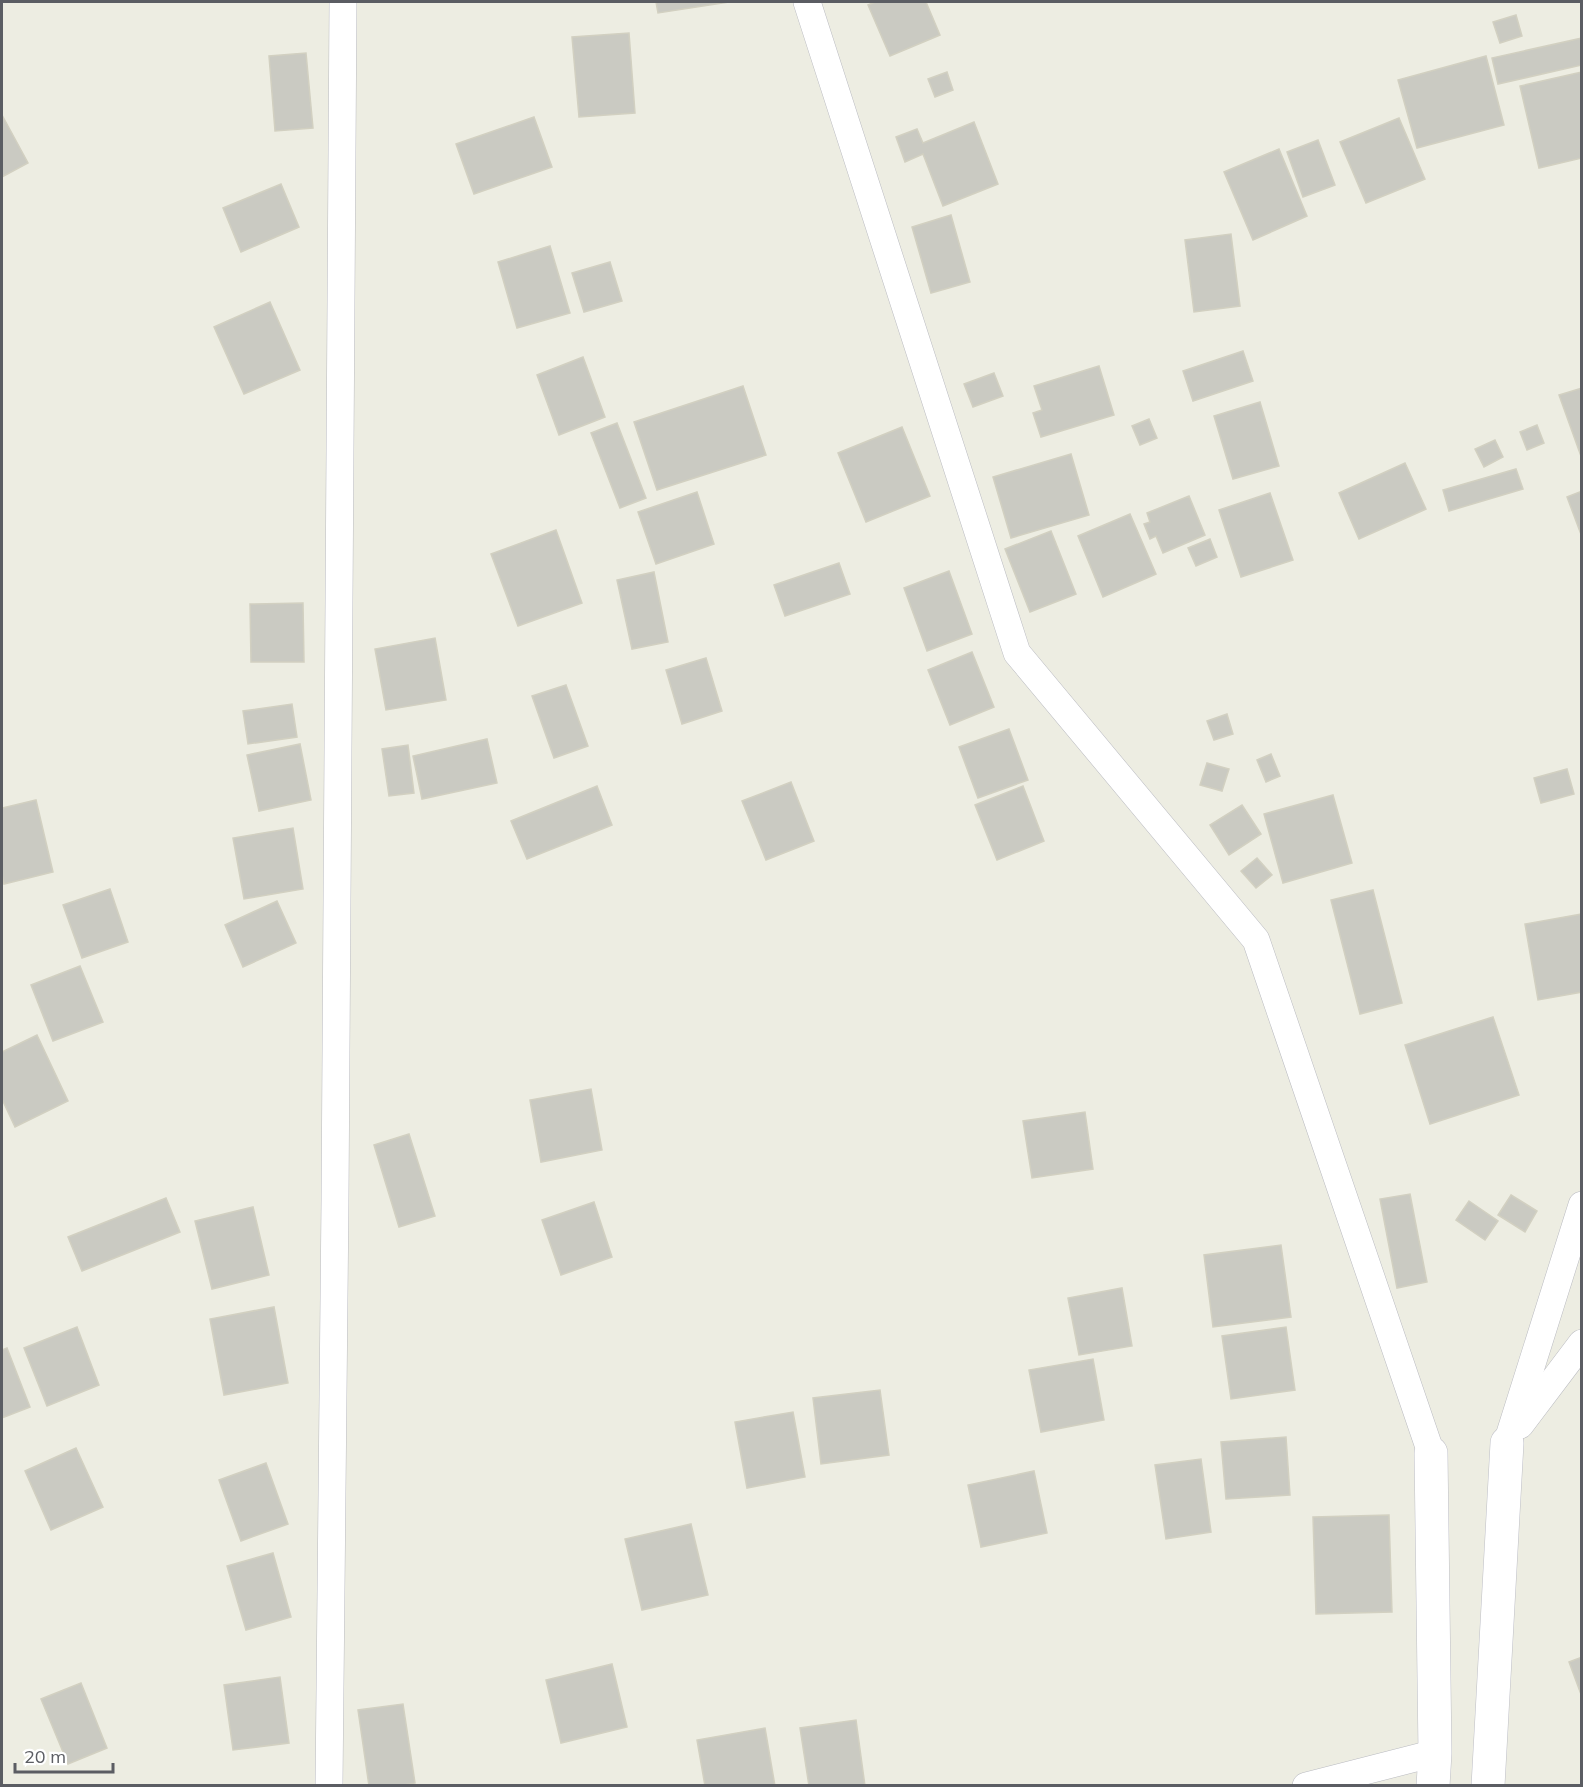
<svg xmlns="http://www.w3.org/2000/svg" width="1583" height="1787" font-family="Mulish,sans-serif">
<rect width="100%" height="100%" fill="#edede2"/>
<g fill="#cacac2" stroke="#d2d0c1" stroke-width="1.5">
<path d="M656,2h73l-71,11z"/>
<path d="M875,2h51l14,33 -50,21 -22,-51z"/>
<path d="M1516,15l6,21 -22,7 -7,-21z"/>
<path d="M629,33l6,80 -56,4 -7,-80z"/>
<path d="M1582,38v27l-84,19 -6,-26z"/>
<path d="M306,53l7,75 -38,3 -6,-75z"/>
<path d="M1486,56l18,69 -87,23 -19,-68z"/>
<path d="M947,72l6,18 -18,7 -7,-18z"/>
<path d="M1582,72v86l-43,10 -19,-82z"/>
<path d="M2,115l26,48 -26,14z"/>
<path d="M534,117l18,50 -78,27 -18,-50z"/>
<path d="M1399,118l26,61 -59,24 -26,-61z"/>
<path d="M974,122l24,62 -55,22 -20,-52 -18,8 -9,-25 21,-8 6,14z"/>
<path d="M1318,140l17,45 -32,12 -16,-45z"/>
<path d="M1279,149l28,67 -54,24 -29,-68z"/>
<path d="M281,184l18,43 -58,25 -18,-44z"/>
<path d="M951,215l19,67 -39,11 -19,-66z"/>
<path d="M1231,234l9,72 -46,6 -9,-72z"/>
<path d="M550,246l20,67 -53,15 -19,-66z"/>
<path d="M610,262l12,39 -38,11 -12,-39z"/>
<path d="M270,302l30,68 -56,24 -30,-67z"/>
<path d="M1243,351l10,30 -60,20 -10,-30z"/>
<path d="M583,357l22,60 -46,18 -22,-60z"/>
<path d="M1099,366l15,49 -73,22 -8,-24 9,-3 -8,-24z"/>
<path d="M994,373l9,23 -30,11 -9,-23z"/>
<path d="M743,386l23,69 -109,35 -23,-68z"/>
<path d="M1582,388v71l-23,-64z"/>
<path d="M1260,402l19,64 -46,13 -19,-63z"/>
<path d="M1149,419l8,19 -17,7 -8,-19z"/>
<path d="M617,423l29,75 -26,10 -29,-75z"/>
<path d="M1537,425l7,18 -17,7 -7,-18z"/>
<path d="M902,427l28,69 -64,26 -28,-69z"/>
<path d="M1495,440l8,17 -19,10 -9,-18z"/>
<path d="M1071,454l18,61 -78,23 -18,-61z"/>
<path d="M1405,463l21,46 -67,30 -20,-46z"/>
<path d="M1516,469l7,20 -74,22 -6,-21z"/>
<path d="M1582,491v46l-15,-40z"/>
<path d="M697,492l17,52 -58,20 -18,-52z"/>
<path d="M1270,493l23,67 -52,17 -22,-67z"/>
<path d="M1189,496l16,39 -42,18 -7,-17 -6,3 -6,-15 6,-2 -3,-9z"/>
<path d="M1130,514l26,60 -53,23 -25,-61z"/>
<path d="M556,530l26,73 -64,23 -27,-72z"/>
<path d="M1051,531l25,63 -46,18 -25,-63z"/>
<path d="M1210,539l7,18 -21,9 -8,-18z"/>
<path d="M839,563l11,31 -65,22 -11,-31z"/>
<path d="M949,571l23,63 -45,17 -23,-63z"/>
<path d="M654,572l14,70 -36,7 -15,-69z"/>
<path d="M303,603l1,59h-53l-1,-58z"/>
<path d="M435,638l11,62 -60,10 -11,-61z"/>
<path d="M972,652l22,55 -44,18 -22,-55z"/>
<path d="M706,658l16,53 -40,13 -16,-54z"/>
<path d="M566,685l22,61 -34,12 -22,-62z"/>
<path d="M292,704l5,33 -49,7 -5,-33z"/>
<path d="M1227,714l6,20 -19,6 -7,-19z"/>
<path d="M1009,729l19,51 -50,18 -19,-51z"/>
<path d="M487,739l10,44 -75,16 -9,-43z"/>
<path d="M300,744l11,56 -52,11 -12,-56z"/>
<path d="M408,745l6,48 -25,3 -7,-47z"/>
<path d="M1271,754l9,22 -14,6 -9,-22z"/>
<path d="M1207,763l22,6 -7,22 -22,-6z"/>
<path d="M1567,769l7,25 -33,9 -7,-25z"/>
<path d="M791,782l23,59 -48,19 -24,-59z"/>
<path d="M597,786l15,39 -85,34 -16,-38z"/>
<path d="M1023,786l21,55 -47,19 -22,-55z"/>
<path d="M1333,795l19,68 -69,20 -19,-69z"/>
<path d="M36,800l17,72 -49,12 -2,-9v-67z"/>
<path d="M1242,805l19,29 -32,21 -19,-30z"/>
<path d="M293,828l10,61 -59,10 -11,-61z"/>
<path d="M1257,858l15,17 -16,13 -15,-17z"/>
<path d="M110,889l18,53 -46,16 -19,-53z"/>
<path d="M1373,890l29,113 -42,11 -29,-114z"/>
<path d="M277,901l19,42 -53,24 -18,-42z"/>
<path d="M1582,914v78l-44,8 -13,-76z"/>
<path d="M80,966l23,56 -50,19 -22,-56z"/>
<path d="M1493,1017l26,78 -89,29 -25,-79z"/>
<path d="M37,1035l31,66 -53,26 -13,-28v-47z"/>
<path d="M591,1089l11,61 -61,12 -11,-62z"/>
<path d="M1085,1112l8,57 -61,9 -9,-57z"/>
<path d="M409,1134l26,82 -36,11 -25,-82z"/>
<path d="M1410,1194l17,88 -30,6 -17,-89z"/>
<path d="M1511,1195l26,16 -12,21 -27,-17z"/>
<path d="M166,1198l14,34 -98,39 -14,-34z"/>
<path d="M1469,1201l29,20 -13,19 -29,-20z"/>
<path d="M594,1202l18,55 -51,18 -19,-55z"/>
<path d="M253,1207l16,68 -57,14 -17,-68z"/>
<path d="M1281,1245l10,72 -78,10 -9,-72z"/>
<path d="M1122,1288l10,58 -53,9 -11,-57z"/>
<path d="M274,1307l14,76 -64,12 -14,-76z"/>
<path d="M77,1327l22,58 -52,21 -23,-58z"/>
<path d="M1286,1327l9,63 -64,9 -9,-63z"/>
<path d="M7,1348l23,59 -28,11v-68z"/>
<path d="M1093,1359l11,61 -63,12 -12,-62z"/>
<path d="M880,1390l9,65 -68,9 -8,-66z"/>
<path d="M793,1412l12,65 -58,11 -12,-66z"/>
<path d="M1286,1437l4,58 -64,4 -5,-57z"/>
<path d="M76,1448l27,59 -52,23 -26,-59z"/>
<path d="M1201,1459l10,73 -45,7 -11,-74z"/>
<path d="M266,1463l22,61 -47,17 -22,-61z"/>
<path d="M1034,1471l13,62 -66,14 -13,-62z"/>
<path d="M1389,1515l3,97 -76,2 -3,-97z"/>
<path d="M691,1524l17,71 -66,15 -17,-71z"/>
<path d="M273,1553l18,64 -45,13 -19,-64z"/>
<path d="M1582,1657v40l-13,-35z"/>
<path d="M612,1664l15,63 -66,16 -15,-63z"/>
<path d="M280,1677l9,66 -56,7 -9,-65z"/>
<path d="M81,1683l26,65 -39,16 -27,-65z"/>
<path d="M403,1704l12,79 -16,3h-30l-11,-76z"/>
<path d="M856,1720l9,66h-56l-9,-58z"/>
<path d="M765,1728l10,58h-70l-8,-46z"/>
</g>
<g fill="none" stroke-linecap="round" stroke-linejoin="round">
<defs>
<g id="street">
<path d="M807,2l210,651 239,287 175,513"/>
<path d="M1520,1425l62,-82"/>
<path d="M1507,1443l75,-238"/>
<path d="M329,1786l6,-585 8,-1199"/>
<path d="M1306,1786l129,-33"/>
</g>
<g id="secondary">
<path d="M1431,1453l4,300 -2,33"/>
<path d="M1488,1786l19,-343"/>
</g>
</defs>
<use href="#street" stroke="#babbc1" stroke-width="28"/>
<use href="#secondary" stroke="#bdbec6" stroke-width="34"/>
<use href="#street" stroke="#fff" stroke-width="27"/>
<use href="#secondary" stroke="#fff" stroke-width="33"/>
</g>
<rect width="1583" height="1787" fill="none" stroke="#5b5d63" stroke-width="6"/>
<path d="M15 1763v9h98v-9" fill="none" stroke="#5b5d63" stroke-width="3"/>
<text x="24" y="1763" font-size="18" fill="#5b5d63" stroke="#ffffff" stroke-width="4.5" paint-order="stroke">20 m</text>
</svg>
